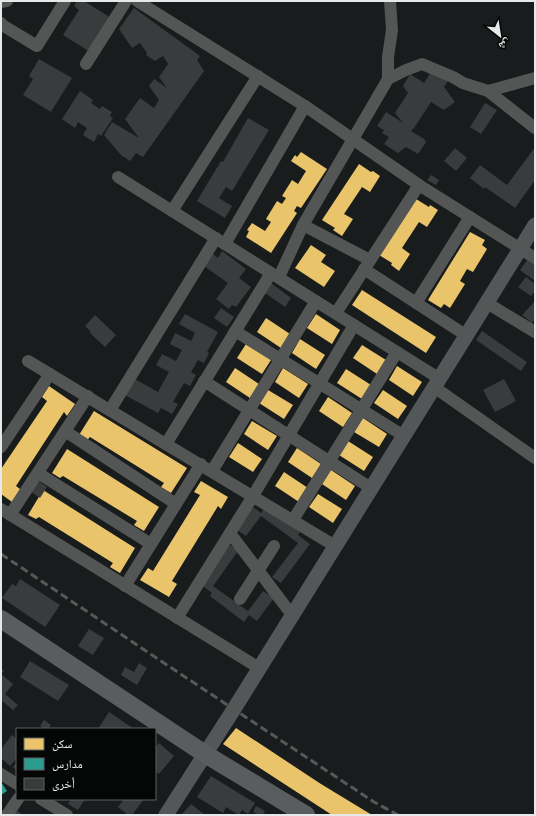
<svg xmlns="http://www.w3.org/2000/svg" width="536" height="816" font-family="'PT Sans Narrow','Noto Naskh Arabic',sans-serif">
<rect width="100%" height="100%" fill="#191c1c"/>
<g fill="#e9c46a">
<path d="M301,152l26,17 -26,39 -4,-2 -3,5 3,2 -26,40 -25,-16 3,-6 -2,-1 5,-7 13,8 6,-9 -5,-3 11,-18 5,3 4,-6 -4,-2 10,-16 6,4 8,-13 -15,-10 4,-6 2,2z"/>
<path d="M359,164l12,8 2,-1 7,5 -10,16 -8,-5 -18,27 9,5 -11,17 -9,-6 2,-2 -13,-8z"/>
<path d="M416,199l13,8 1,-2 8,5 -11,17 -8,-5 -17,26 8,6 -11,17 -8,-6 1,-2 -13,-8z"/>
<path d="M470,232l15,8 -3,5 5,4 -14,23 -6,-3 -7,12 5,3 -15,24 -6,-4 -3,4 -13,-8z"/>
<path d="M311,245l15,10 -5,7 14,9 -11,16 -29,-19z"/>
<path d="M362,290l74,47 -10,16 -74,-48z"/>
<path d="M316,314l24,16 -8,14 -25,-16z"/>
<path d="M266,318l24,16 -9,14 -24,-16z"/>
<path d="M300,339l25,16 -9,14 -24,-16z"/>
<path d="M246,344l25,16 -9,14 -25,-16z"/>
<path d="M362,345l24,15 -9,14 -24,-16z"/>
<path d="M397,366l25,16 -9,14 -24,-16z"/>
<path d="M235,368l24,16 -9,14 -24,-16z"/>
<path d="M283,368l25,16 -9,14 -24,-16z"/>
<path d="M346,369l25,16 -9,14 -25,-16z"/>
<path d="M49,386l26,18 -8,12 -3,-4 -48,74 4,3 -8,13 -11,-8v-25l46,-68 -5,-4z"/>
<path d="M268,390l25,15 -9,14 -25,-16z"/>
<path d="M383,390l24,16 -9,13 -24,-16z"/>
<path d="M328,397l24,16 -9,14 -24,-16z"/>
<path d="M94,411l93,57 -16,25 -10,-6 3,-4 -74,-46 -3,3 -8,-5z"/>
<path d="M363,418l24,16 -8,13 -25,-15z"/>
<path d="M252,421l25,15 -9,14 -24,-16z"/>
<path d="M348,441l25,16 -9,14 -25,-16z"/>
<path d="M238,443l24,16 -9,13 -24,-15z"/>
<path d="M297,448l24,16 -9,14 -24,-16z"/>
<path d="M67,449l92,58 -15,24 -10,-6 3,-4 -74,-45 -3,2 -8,-5z"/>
<path d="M331,470l24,16 -9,14 -24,-16z"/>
<path d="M284,472l24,16 -9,14 -24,-16z"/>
<path d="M201,481l27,16 -7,12 -3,-3 -46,75 5,3 -8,13 -29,-17 8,-12 5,3 47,-76 -6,-3z"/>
<path d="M43,490l92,58 -15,25 -10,-6 3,-4 -74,-46 -3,2 -8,-4z"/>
<path d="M318,494l24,15 -9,14 -24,-16z"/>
<path d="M236,728l85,56 51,31h-40l-109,-71z"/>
</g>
<path fill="#2a9d8f" d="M1,782l6,9 -6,4z"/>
<g fill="#393c3c">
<path d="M77,1h7l27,17 -21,34 -27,-17 16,-25 -5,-4z"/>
<path d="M134,8l66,48 -3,4 7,11 -61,86 -7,-4 -6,8 -9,-6 -17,-20 8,-13 27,16 -14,-19 15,-21 14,10 5,-8 -10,-14 5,-7 13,9 -8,-11 9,-13 -5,-8 -8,5 -9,-6 1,-2 -7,-10 -8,5 -13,-19z"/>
<path d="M39,59l33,19 -21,34 -28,-17 10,-16 -4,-3z"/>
<path d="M431,72l17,9 -4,6 11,15 -11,8 -13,-8 -17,26 -3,3 13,8 2,3 -8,12 -12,-7 -8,6 -14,-9 5,-7 -7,-4 2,-3 -7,-4 9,-14 17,11 -8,-10 13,-20 -5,-7 7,-12 14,9z"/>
<path d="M80,91l13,9 -2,3 9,6 2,-3 10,6 -2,4 3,2 -12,18 -3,-2 -4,8 -11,-7 4,-7 -9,-6 -3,6 -13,-9z"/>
<path d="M485,103l12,7 -16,24 -11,-7z"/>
<path d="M248,118l21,12 -37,61 -6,-4 -7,11 13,8 -7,12 -28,-17 24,-40 2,1z"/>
<path d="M535,147v33l-20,28 -30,-21 -1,2 -14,-11 10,-13 27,20z"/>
<path d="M455,148l12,10 -11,13 -12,-10z"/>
<path d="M431,175l8,5 -3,5 -9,-5z"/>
<path d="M222,251l24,18 -7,9 12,9 -15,20 -4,-2 -3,4 -13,-10 12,-16 -24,-17 9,-12 5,4z"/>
<path d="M530,256l5,4v21l-15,-11z"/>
<path d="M526,277l9,7v7l-4,5 -13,-9z"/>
<path d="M271,283l20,15 -6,9 -20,-14z"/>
<path d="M534,302l1,1v16l-3,4 -10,-8z"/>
<path d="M221,308l13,9 -7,10 -13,-9z"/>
<path d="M185,314l33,18 -11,20 2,1 -5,10 -6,-3 -7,12 5,3 -6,11 -6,-3 -11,19 5,2 -6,10 -11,-6 -3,5 -35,-19 10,-16 25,14 11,-20 -13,-7 6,-11 14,7 6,-11 -12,-6 5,-11 16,8 4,-8 -16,-9z"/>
<path d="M95,315l21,20 -11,12 -15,-14 1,-1 -6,-6z"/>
<path d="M482,331l45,31 -6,9 -45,-31z"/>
<path d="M504,379l12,22 -21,11 -12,-22z"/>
<path d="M37,480l10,7 -7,11 -10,-7z"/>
<path d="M266,506l34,26 -2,3 12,9 -29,39 -9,-6 26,-34 -37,-27 -15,20 -9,-6 16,-23 8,6z"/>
<path d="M229,544l9,7 -25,35 35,25 15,-20 11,7 -17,23 -8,-6 -5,7 -34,-26 2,-3 -12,-9z"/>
<path d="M20,579l40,26 -15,22 -43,-29 10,-14 4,2z"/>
<path d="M89,629l15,9 -11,17 -15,-9z"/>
<path d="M30,661l39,24 -11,16 -38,-24z"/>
<path d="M139,663l8,5 -10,17 -16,-10 4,-8 9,5z"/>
<path d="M1,668l3,3 -3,3 12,10 -8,10 13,11 -5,5 -12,-10z"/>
<path d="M109,712l25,17h-36z"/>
<path d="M44,720l7,5 -3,4h-3l-5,-3z"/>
<path d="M12,735l5,4v19l-7,8 -9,-8v-9z"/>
<path d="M159,743l15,13 -15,18 -4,-3v-23z"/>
<path d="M17,762v9l-4,-4z"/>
<path d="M211,776l44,27 -7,11 -6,-4 -3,5 -13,-8 -3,6 -26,-16z"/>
<path d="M71,799h14l-7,11 -10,-6z"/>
<path d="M124,799h20l-12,16h-4l-10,-8z"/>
<path d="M191,804l14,11h-24z"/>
<path d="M256,806l9,5 -2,4h-4l-6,-3z"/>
<path d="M17,811l7,4h-10z"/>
</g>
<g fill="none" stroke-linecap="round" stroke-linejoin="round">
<g stroke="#545555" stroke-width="12">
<path d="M137,1l168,105 114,79 116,73"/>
<path d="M390,1l2,29 -4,27v22l18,-9 16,-6 31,13 10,6 25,8 47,37"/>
<path d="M1,2l6,-1"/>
<path d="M1,23l1,2 35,21 28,-45"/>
<path d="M86,64l40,-63"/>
<path d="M488,91l47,-13"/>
<path d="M118,177l322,202"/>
<path d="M172,211l86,-135"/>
<path d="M303,225l67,35"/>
<path d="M225,244l80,-138"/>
<path d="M364,269l103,67"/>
<path d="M279,277l24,-52 85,-146"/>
<path d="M416,303l54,-86"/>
<path d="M487,303l48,29"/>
<path d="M336,313l83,-128"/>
<path d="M235,331l169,105"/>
<path d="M28,361l307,185"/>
<path d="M204,381l167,107"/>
<path d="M434,387l101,71"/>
<path d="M110,410l106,-172"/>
<path d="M65,431l111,73"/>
<path d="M166,444l105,-171"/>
<path d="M1,447l49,-73"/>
<path d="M212,471l104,-170"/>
<path d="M38,473l113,71"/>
<path d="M1,509l258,159"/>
<path d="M10,515l78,-119"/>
<path d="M293,520l104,-168"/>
<path d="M230,533l62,82"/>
<path d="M125,586l76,-122"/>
<path d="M240,599l34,-53"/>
<path d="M177,618l76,-122 101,-171"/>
<path d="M1,774l16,10"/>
<path d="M41,799l26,16"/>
<path d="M7,815l11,-16"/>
</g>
<path stroke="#545757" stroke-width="15" d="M166,815l68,-106 301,-484"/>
<path stroke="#5a5d5d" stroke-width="18" d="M1,619l204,135 101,61"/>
<path stroke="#575959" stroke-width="3" stroke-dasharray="8 4" stroke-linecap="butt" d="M1,554l163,109 210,139 24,13"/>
</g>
<rect width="536" height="816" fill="none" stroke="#e6e9ea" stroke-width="4"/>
<rect x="16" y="728" width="140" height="72" fill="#050707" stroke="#5f6162"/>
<rect x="24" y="738" width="20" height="12" fill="#e9c46a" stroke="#5f6162"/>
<text x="52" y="748" font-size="12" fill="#e6e9ea">سكن</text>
<rect x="24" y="758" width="20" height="12" fill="#2a9d8f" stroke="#5f6162"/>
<text x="52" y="768" font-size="12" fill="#e6e9ea">مدارس</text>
<rect x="24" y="778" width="20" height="12" fill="#393c3c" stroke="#5f6162"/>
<text x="52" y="788" font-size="12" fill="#e6e9ea">أخرى</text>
<g transform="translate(500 36) rotate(150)" stroke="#050707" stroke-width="3" paint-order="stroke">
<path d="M0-3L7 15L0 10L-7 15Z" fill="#e6e9ea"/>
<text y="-6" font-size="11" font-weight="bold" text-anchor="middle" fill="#e6e9ea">ش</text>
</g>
</svg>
